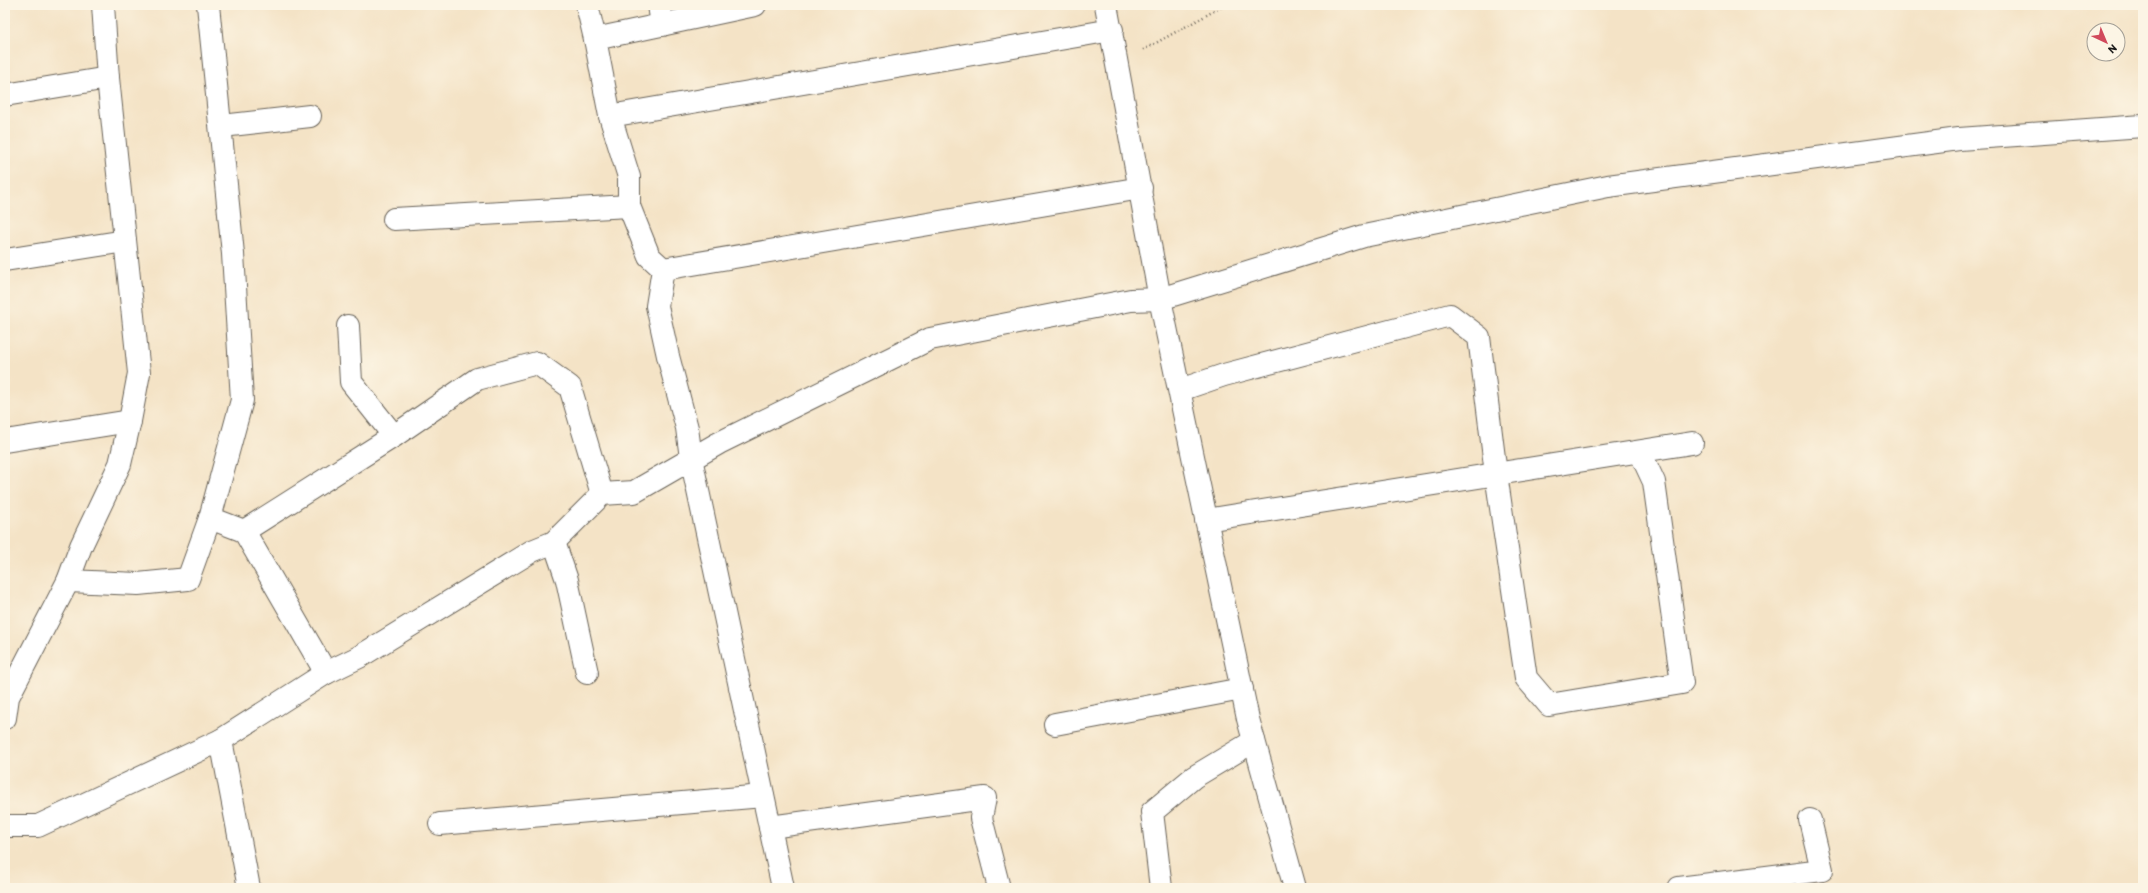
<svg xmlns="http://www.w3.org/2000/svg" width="2148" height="893" font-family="Itim,sans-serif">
<rect width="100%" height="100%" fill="#fcf5e5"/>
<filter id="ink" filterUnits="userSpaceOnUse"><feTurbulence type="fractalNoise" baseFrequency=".025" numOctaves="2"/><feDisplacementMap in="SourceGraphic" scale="8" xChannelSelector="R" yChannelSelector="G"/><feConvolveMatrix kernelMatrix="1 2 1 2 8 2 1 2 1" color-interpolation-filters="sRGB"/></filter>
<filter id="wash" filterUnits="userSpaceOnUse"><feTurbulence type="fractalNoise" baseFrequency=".012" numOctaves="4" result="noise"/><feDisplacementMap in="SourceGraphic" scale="16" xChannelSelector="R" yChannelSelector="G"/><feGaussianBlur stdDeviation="0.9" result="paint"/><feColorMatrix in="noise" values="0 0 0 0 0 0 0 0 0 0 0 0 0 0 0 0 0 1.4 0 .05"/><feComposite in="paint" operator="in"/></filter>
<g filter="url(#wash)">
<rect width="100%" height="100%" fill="#f4e3c6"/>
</g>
<g filter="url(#ink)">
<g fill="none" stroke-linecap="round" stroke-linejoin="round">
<defs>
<g id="minor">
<path d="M587,5l8,34"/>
<path d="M659,5l3,20"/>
<path d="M755,5l-160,34 15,77 19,61v29l20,50 14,13 -6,37 11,50 19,72 4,30 92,430"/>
<path d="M5,95l103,-17"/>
<path d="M610,116l502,-86"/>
<path d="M222,126l88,-10"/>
<path d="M394,219l235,-13"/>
<path d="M5,260l120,-19"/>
<path d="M663,269l478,-81"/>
<path d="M348,326l3,56 43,54"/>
<path d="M1180,390l44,-15 226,-60 29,22 17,137 30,204 23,27 133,-22 -28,-201 -14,-30"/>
<path d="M5,441l125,-20"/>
<path d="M210,518l34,13 82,142"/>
<path d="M1206,520l486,-77"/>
<path d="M244,531l150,-95 83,-57 60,-16 33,24 32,107"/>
<path d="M554,542l13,38 20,93"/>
<path d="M68,581l70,3 50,-5 22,-61 32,-118 -9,-146 -25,-249"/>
<path d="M5,718l3,-21 60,-116 13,-35 39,-82 10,-43 9,-48 -31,-295 -5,-73"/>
<path d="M1055,724l187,-35"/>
<path d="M221,740l28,148"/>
<path d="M440,824l323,-28"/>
<path d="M5,826h33l183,-86 105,-67 33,-16 173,-106 22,-9 48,-48 32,-2 85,-49 211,-104 201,-39 29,-1 204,-63 244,-50 351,-47 184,-13"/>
<path d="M770,827l215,-29 -4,20 18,70"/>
<path d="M1161,888l-9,-76 42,-35 60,-36"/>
<path d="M1679,888l143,-18 -12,-50"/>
</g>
<path id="tertiary" d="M1106,5l54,294 88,420 47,169"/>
</defs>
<use href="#minor" stroke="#686258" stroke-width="24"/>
<use href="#tertiary" stroke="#686258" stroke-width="24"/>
<path stroke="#686258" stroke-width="2.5" stroke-dasharray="1 3" stroke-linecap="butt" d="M1143,50l82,-45"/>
<use href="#minor" stroke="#fff" stroke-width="22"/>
<use href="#tertiary" stroke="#fff" stroke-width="22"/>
</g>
</g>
<rect width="2148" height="893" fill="none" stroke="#fcf5e5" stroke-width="20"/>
<g transform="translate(2106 42) rotate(136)"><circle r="19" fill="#fcf5e5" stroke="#a29e95"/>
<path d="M0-3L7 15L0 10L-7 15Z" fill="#d1495b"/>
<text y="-6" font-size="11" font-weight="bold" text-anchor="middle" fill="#1c1c1c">N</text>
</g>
</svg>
